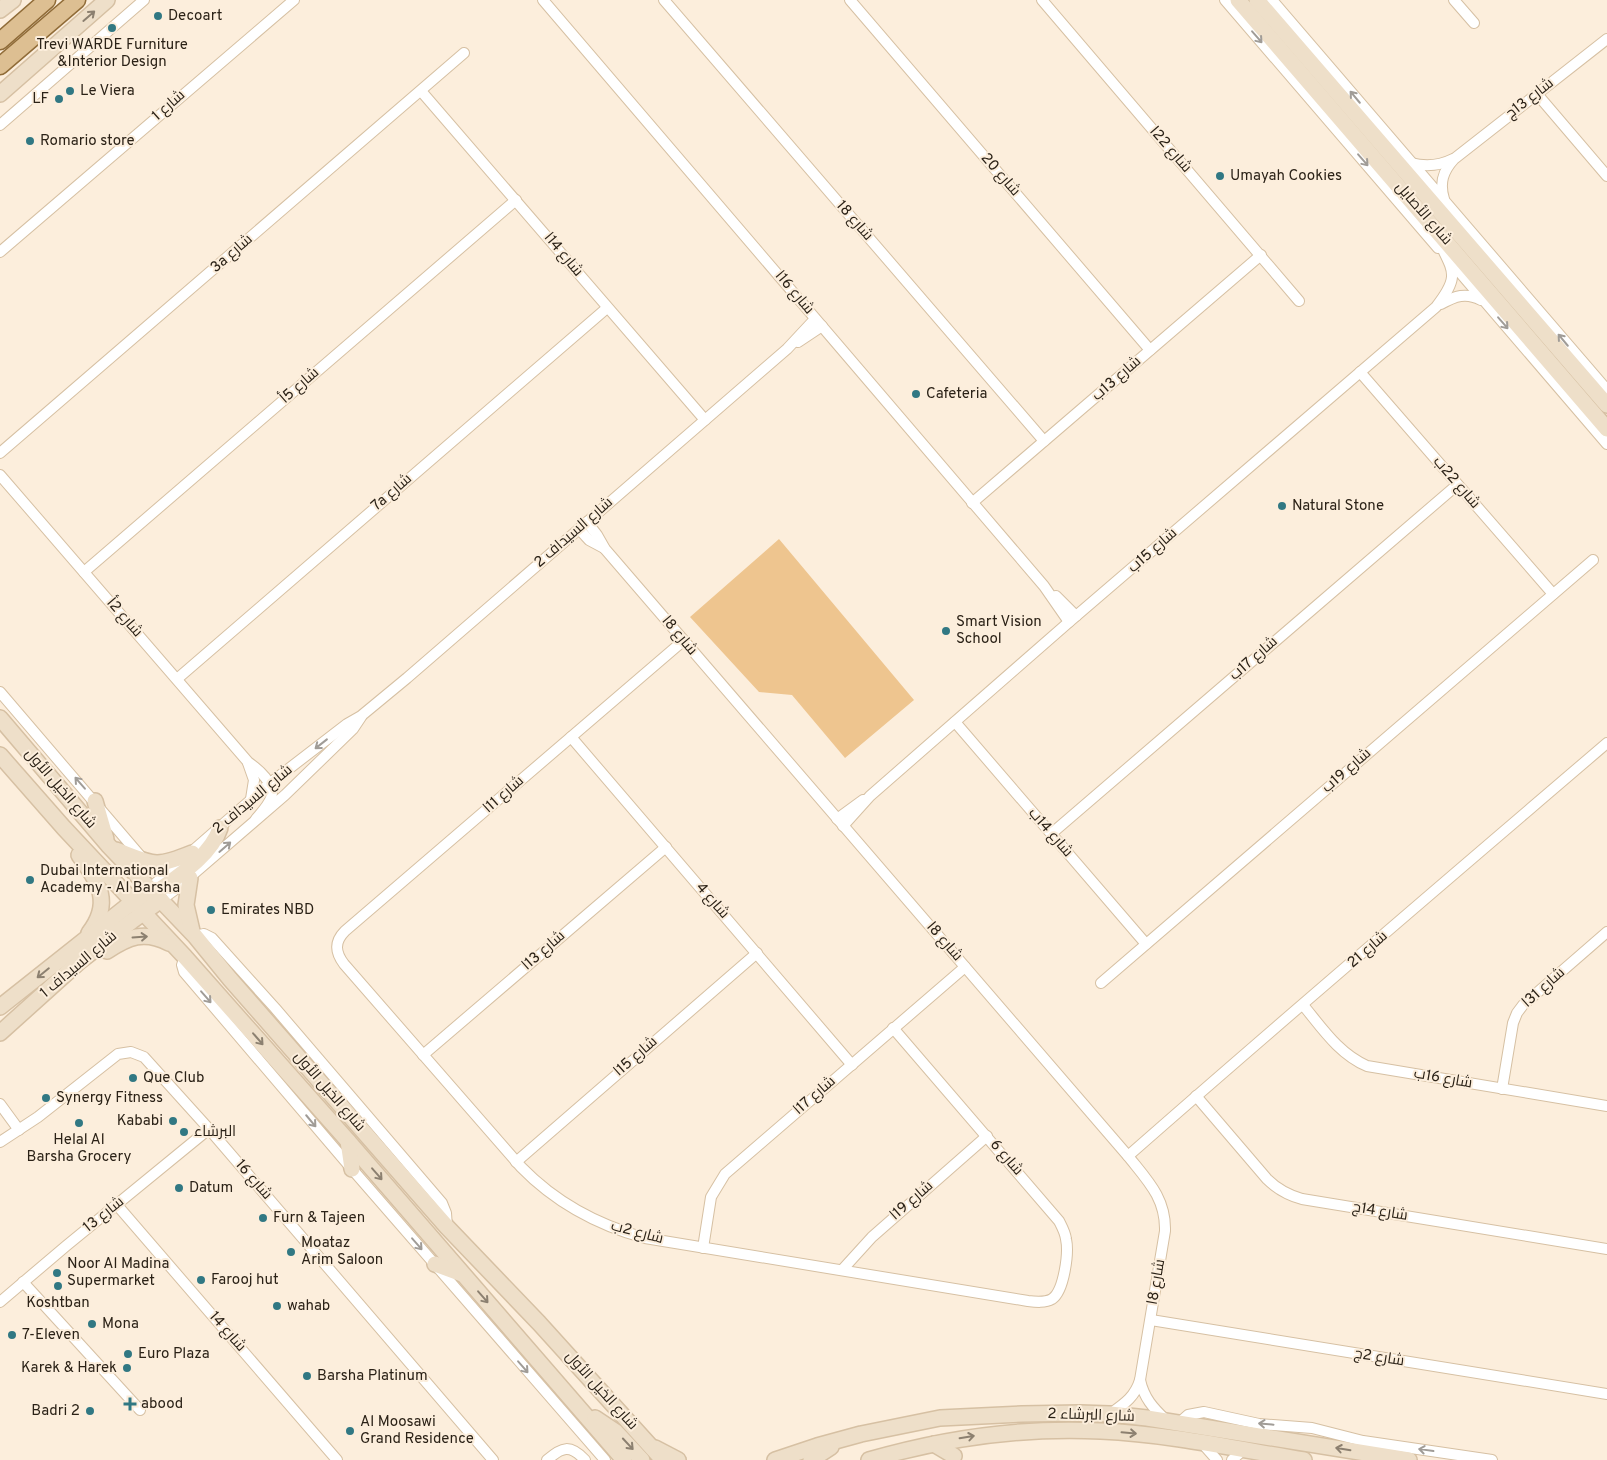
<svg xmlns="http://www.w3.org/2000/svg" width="1607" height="1460" font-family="Overpass,Cairo,sans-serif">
<rect width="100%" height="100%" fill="#fceedc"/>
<path fill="#eec58f" d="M779,539l135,161 -69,58 -53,-63 -33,-3 -69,-75z"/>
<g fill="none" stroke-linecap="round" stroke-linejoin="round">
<defs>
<g id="street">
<path d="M543,0l501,586 25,36"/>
<path d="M664,0l380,441"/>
<path d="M850,0l300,350"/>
<path d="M1042,0l257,301"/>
<path d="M1225,0l213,248"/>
<path d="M1272,0l335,390"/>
<path d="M1454,0l20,23"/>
<path d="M421,91l284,329"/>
<path d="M1537,94l70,82"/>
<path d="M0,125l144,-125"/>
<path d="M1411,163c15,4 28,3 42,-4"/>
<path d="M1444,199c-5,-16 -1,-28 10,-40l153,-120"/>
<path d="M0,252l294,-252"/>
<path d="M1451,262l156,182"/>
<path d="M1441,304c14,-8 25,-12 40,-4"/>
<path d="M798,342l24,-16"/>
<path d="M1360,372l193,222"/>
<path d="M0,453l464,-400"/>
<path d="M0,475l248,287c10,7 28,22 23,36 -3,8 -10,15 -15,21"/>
<path d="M972,503l289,-248"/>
<path d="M587,522l10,13 8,14 523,607c19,24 38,42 37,75l-25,149c-5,17 -16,24 -30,34"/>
<path d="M579,529l10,11 15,8"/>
<path d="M84,572l432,-372"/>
<path d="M1056,596l20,20"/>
<path d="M683,641l-338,290c-11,11 -10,21 -1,33l177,203c35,36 76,58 124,71l383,63c8,1 17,2 24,-2 12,-8 17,-46 14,-60 -1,-7 -4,-12 -7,-18l-166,-193"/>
<path d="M177,679l430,-371"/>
<path d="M0,692l142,166"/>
<path d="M955,722l191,222"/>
<path d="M571,737l281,328"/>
<path d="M248,763l6,17 -3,19"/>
<path d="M837,819l26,-19"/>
<path d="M843,826l27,-30 199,-174 367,-315c26,-33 16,-36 1,-70"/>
<path d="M1051,834l406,-349"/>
<path d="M149,889l120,-105 78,-60 14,-8 46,-38 380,-329 28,-30"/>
<path d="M161,900l15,-11 109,-94 68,-66 8,-12"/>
<path d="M195,936l9,-2 8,4 63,70 167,195 4,10 1,14"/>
<path d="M185,957l-3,8 2,7 168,197 253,291"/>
<path d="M1101,983l492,-423"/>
<path d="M1303,1005c19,23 36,49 64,61l240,40"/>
<path d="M423,1055l243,-208"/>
<path d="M1502,1089l11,-66 4,-10 6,-8 84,-73"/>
<path d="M1196,1096l71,83c10,10 21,16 35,20l305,50"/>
<path d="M0,1104l19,26"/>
<path d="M0,1142l38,-25 80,-63 13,-2 13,5 65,72 284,331"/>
<path d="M1128,1156c158,-139 319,-276 479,-413"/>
<path d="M516,1162l241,-209"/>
<path d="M117,1205l220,255"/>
<path d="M703,1248l8,-51 14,-23 240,-207"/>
<path d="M842,1270l30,-33 115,-101"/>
<path d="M23,1282l117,128"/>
<path d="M0,1302l66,-56 143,-117"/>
<path d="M1151,1320l456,74"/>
<path d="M1140,1380c4,18 13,28 26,40"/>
<path d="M1179,1423l9,-8 16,-3 55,12 53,4 51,13 129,19"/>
<path d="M1202,1443l15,17"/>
<path d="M547,1460c15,-13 23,-16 38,0"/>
<path d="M1232,1460l11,-10"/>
</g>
<g id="secondary">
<path d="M1238,0l369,429"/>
<path d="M1257,0l350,405"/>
<path d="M0,10l13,-10"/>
<path d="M0,94l107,-94"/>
<path d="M0,718l108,127 87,91 35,43 217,248 92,96 124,137"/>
<path d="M0,755l64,73 121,129 163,184 276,319"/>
<path d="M95,801l11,38"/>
<path d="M116,850c37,14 37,19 76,3"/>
<path d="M79,855c19,27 34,47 10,78"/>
<path d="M190,878l-4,27 6,26"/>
<path d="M147,899c24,-19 63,-40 73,-71"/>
<path d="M107,951c21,-14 37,-21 62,-8"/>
<path d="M0,1007l140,-111"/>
<path d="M0,1033l80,-72 52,-40 29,-21"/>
<path d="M348,1141l4,28"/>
<path d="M435,1264l27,10"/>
<path d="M595,1418l21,14 26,28"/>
<path d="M934,1444l20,12"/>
<path d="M655,1448l23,12"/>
<path d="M775,1460l42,-14 44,-12 79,-16 82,-4 58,-1 30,1 37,4 262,42"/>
<path d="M811,1460l20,-13"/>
<path d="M869,1460c76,-22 153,-33 232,-29 68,3 136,18 203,29"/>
</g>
<g id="primary">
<path d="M0,41l47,-41"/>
<path d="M0,66l77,-66"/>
</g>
</defs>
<use href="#street" stroke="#d6c0a3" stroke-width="12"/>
<use href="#secondary" stroke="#d6c0a3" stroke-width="18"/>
<use href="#primary" stroke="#906c38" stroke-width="19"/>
<use href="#street" stroke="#fff" stroke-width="10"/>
<use href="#secondary" stroke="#eedfc9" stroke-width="15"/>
<use href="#primary" stroke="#ddbf92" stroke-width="16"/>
</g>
<defs><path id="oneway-shaft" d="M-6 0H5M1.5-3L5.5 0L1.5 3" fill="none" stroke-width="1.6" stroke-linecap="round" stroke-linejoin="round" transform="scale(1.25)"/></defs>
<g stroke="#8c8070">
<use href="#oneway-shaft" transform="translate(89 16) rotate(-41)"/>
<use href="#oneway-shaft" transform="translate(140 937) rotate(-4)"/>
<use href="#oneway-shaft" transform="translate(43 973) rotate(141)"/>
<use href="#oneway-shaft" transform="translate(258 1039) rotate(49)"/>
<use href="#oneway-shaft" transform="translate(377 1174) rotate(49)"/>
<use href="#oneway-shaft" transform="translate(483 1297) rotate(49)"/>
<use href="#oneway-shaft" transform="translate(1129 1433) rotate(5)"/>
<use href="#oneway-shaft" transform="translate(967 1437) rotate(-9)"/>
<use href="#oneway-shaft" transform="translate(628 1444) rotate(47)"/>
<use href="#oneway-shaft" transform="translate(1343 1449) rotate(-171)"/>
</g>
<g stroke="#a09c97">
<use href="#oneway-shaft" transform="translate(1257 37) rotate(49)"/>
<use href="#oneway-shaft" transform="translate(1355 97) rotate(-130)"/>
<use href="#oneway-shaft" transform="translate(1363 160) rotate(49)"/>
<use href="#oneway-shaft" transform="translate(1503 323) rotate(49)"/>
<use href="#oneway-shaft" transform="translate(1563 340) rotate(-130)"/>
<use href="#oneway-shaft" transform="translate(321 744) rotate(142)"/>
<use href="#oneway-shaft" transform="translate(80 783) rotate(-131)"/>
<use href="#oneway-shaft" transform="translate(225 847) rotate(-41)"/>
<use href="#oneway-shaft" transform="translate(206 997) rotate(49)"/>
<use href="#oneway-shaft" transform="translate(311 1121) rotate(50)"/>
<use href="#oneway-shaft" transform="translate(417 1244) rotate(49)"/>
<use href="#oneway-shaft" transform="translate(523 1367) rotate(49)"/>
<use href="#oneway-shaft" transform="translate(1266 1424) rotate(-175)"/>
<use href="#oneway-shaft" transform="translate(1426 1450) rotate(-172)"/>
</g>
<g fill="#317883" stroke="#fceedc" stroke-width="2">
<circle cx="158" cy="16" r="5"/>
<circle cx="112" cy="28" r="5"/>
<circle cx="70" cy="91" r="5"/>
<circle cx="59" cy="99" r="5"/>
<circle cx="30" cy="141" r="5"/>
<circle cx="1220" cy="176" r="5"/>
<circle cx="916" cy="394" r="5"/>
<circle cx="1282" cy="506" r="5"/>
<circle cx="946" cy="631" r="5"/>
<circle cx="30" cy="880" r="5"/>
<circle cx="211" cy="910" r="5"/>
<circle cx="133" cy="1078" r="5"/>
<circle cx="46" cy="1098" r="5"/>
<circle cx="173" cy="1121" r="5"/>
<circle cx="79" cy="1123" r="5"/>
<circle cx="184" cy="1132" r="5"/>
<circle cx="179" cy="1188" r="5"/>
<circle cx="263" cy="1218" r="5"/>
<circle cx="291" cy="1252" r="5"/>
<circle cx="57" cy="1273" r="5"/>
<circle cx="201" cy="1280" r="5"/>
<circle cx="58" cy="1286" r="5"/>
<circle cx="277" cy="1306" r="5"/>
<circle cx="92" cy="1324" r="5"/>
<circle cx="12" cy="1335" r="5"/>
<circle cx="128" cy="1354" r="5"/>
<circle cx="127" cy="1368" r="5"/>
<circle cx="307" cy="1376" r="5"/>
<path d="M127.5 1396.5h5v5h5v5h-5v5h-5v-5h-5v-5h5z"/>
<circle cx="90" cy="1411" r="5"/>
<circle cx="350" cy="1431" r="5"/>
</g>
<g text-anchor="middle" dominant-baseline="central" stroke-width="4" stroke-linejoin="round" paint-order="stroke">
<g font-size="15" fill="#2b2217" stroke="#fceedc" text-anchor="start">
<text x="168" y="16">Decoart</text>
<text x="112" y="45" text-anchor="middle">Trevi WARDE Furniture<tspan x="112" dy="17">&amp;Interior Design</tspan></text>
<text x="80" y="91">Le Viera</text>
<text x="49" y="99" text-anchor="end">LF</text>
<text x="40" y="141">Romario store</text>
<text x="1230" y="176">Umayah Cookies</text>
<text x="926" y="394">Cafeteria</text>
<text x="1292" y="506">Natural Stone</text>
<text x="956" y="622">Smart Vision<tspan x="956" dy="17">School</tspan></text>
<text x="40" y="871">Dubai International<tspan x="40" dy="17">Academy - Al Barsha</tspan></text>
<text x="221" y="910">Emirates NBD</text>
<text x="143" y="1078">Que Club</text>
<text x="56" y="1098">Synergy Fitness</text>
<text x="163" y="1121" text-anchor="end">Kababi</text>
<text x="194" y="1132">البرشاء</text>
<text x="79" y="1140" text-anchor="middle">Helal Al<tspan x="79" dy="17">Barsha Grocery</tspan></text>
<text x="189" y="1188">Datum</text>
<text x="273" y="1218">Furn &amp; Tajeen</text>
<text x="301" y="1243">Moataz<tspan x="301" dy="17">Arim Saloon</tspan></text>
<text x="67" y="1264">Noor Al Madina<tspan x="67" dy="17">Supermarket</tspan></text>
<text x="211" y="1280">Farooj hut</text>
<text x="58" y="1303" text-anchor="middle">Koshtban</text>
<text x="287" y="1306">wahab</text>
<text x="102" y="1324">Mona</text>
<text x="22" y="1335">7-Eleven</text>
<text x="138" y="1354">Euro Plaza</text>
<text x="117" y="1368" text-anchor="end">Karek &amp; Harek</text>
<text x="317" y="1376">Barsha Platinum</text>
<text x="141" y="1404">abood</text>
<text x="80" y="1411" text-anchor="end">Badri 2</text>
<text x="360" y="1422">Al Moosawi<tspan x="360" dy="17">Grand Residence</tspan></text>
</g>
<g font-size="15" fill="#2b2217" stroke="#fceedc">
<text transform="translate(1530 99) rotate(-38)">شارع 13ج</text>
<text transform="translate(169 106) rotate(-41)">شارع 1</text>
<text transform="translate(1170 150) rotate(49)">شارع 22ا</text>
<text transform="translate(1000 175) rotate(49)">شارع 20</text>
<text transform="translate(1423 214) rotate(49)">شارع الأصايل</text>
<text transform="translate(854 221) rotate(49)">شارع 18</text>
<text transform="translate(232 254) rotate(-41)">3a شارع</text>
<text transform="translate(563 255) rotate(50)">شارع 14ا</text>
<text transform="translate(794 293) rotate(50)">شارع 16ا</text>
<text transform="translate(1117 379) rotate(-41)">شارع 13ب</text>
<text transform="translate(300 386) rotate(-41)">شارع 5أ</text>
<text transform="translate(1456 483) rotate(49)">شارع 22ب</text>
<text transform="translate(392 493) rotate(-41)">7a شارع</text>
<text transform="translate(574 533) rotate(-41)">شارع السيداف 2</text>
<text transform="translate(1153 551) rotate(-41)">شارع 15ب</text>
<text transform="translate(124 618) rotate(49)">شارع 2أ</text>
<text transform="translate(679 636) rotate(50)">شارع 8ا</text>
<text transform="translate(1254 659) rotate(-41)">شارع 17ب</text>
<text transform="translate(1347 771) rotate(-41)">شارع 19ب</text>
<text transform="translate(60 789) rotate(49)">شارع الخيل الأول</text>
<text transform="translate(504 795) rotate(-41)">شارع 11ا</text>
<text transform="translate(253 800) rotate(-40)">شارع السيداف 2</text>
<text transform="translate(1050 833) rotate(49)">شارع 14ب</text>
<text transform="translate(712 901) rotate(49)">شارع 4</text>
<text transform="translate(944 942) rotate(49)">شارع 8ا</text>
<text transform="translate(1368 950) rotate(-41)">شارع 21</text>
<text transform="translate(544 951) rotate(-41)">شارع 13ا</text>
<text transform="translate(79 965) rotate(-40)">شارع السيداف 1</text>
<text transform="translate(1544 988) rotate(-42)">شارع 31ا</text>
<text transform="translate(636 1057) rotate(-41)">شارع 15ا</text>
<text transform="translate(1443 1079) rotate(10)">شارع 16ب</text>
<text transform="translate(329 1092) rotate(49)">شارع الخيل الأول</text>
<text transform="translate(815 1096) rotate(-41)">شارع 17ا</text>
<text transform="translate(1006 1158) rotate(49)">شارع 6</text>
<text transform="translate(253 1180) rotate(49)">شارع 16</text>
<text transform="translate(912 1201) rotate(-41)">شارع 19ا</text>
<text transform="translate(1380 1212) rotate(9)">شارع 14ج</text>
<text transform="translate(104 1215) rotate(-39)">شارع 13</text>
<text transform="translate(637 1233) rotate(15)">شارع 2ب</text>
<text transform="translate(1157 1282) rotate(-80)">شارع 8ا</text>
<text transform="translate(227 1332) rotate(49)">شارع 14</text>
<text transform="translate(1379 1358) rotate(9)">شارع 2ج</text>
<text transform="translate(601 1391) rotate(48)">شارع الخيل الأول</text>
<text transform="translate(1091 1416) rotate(2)">شارع البرشاء 2</text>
</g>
</g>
</svg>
